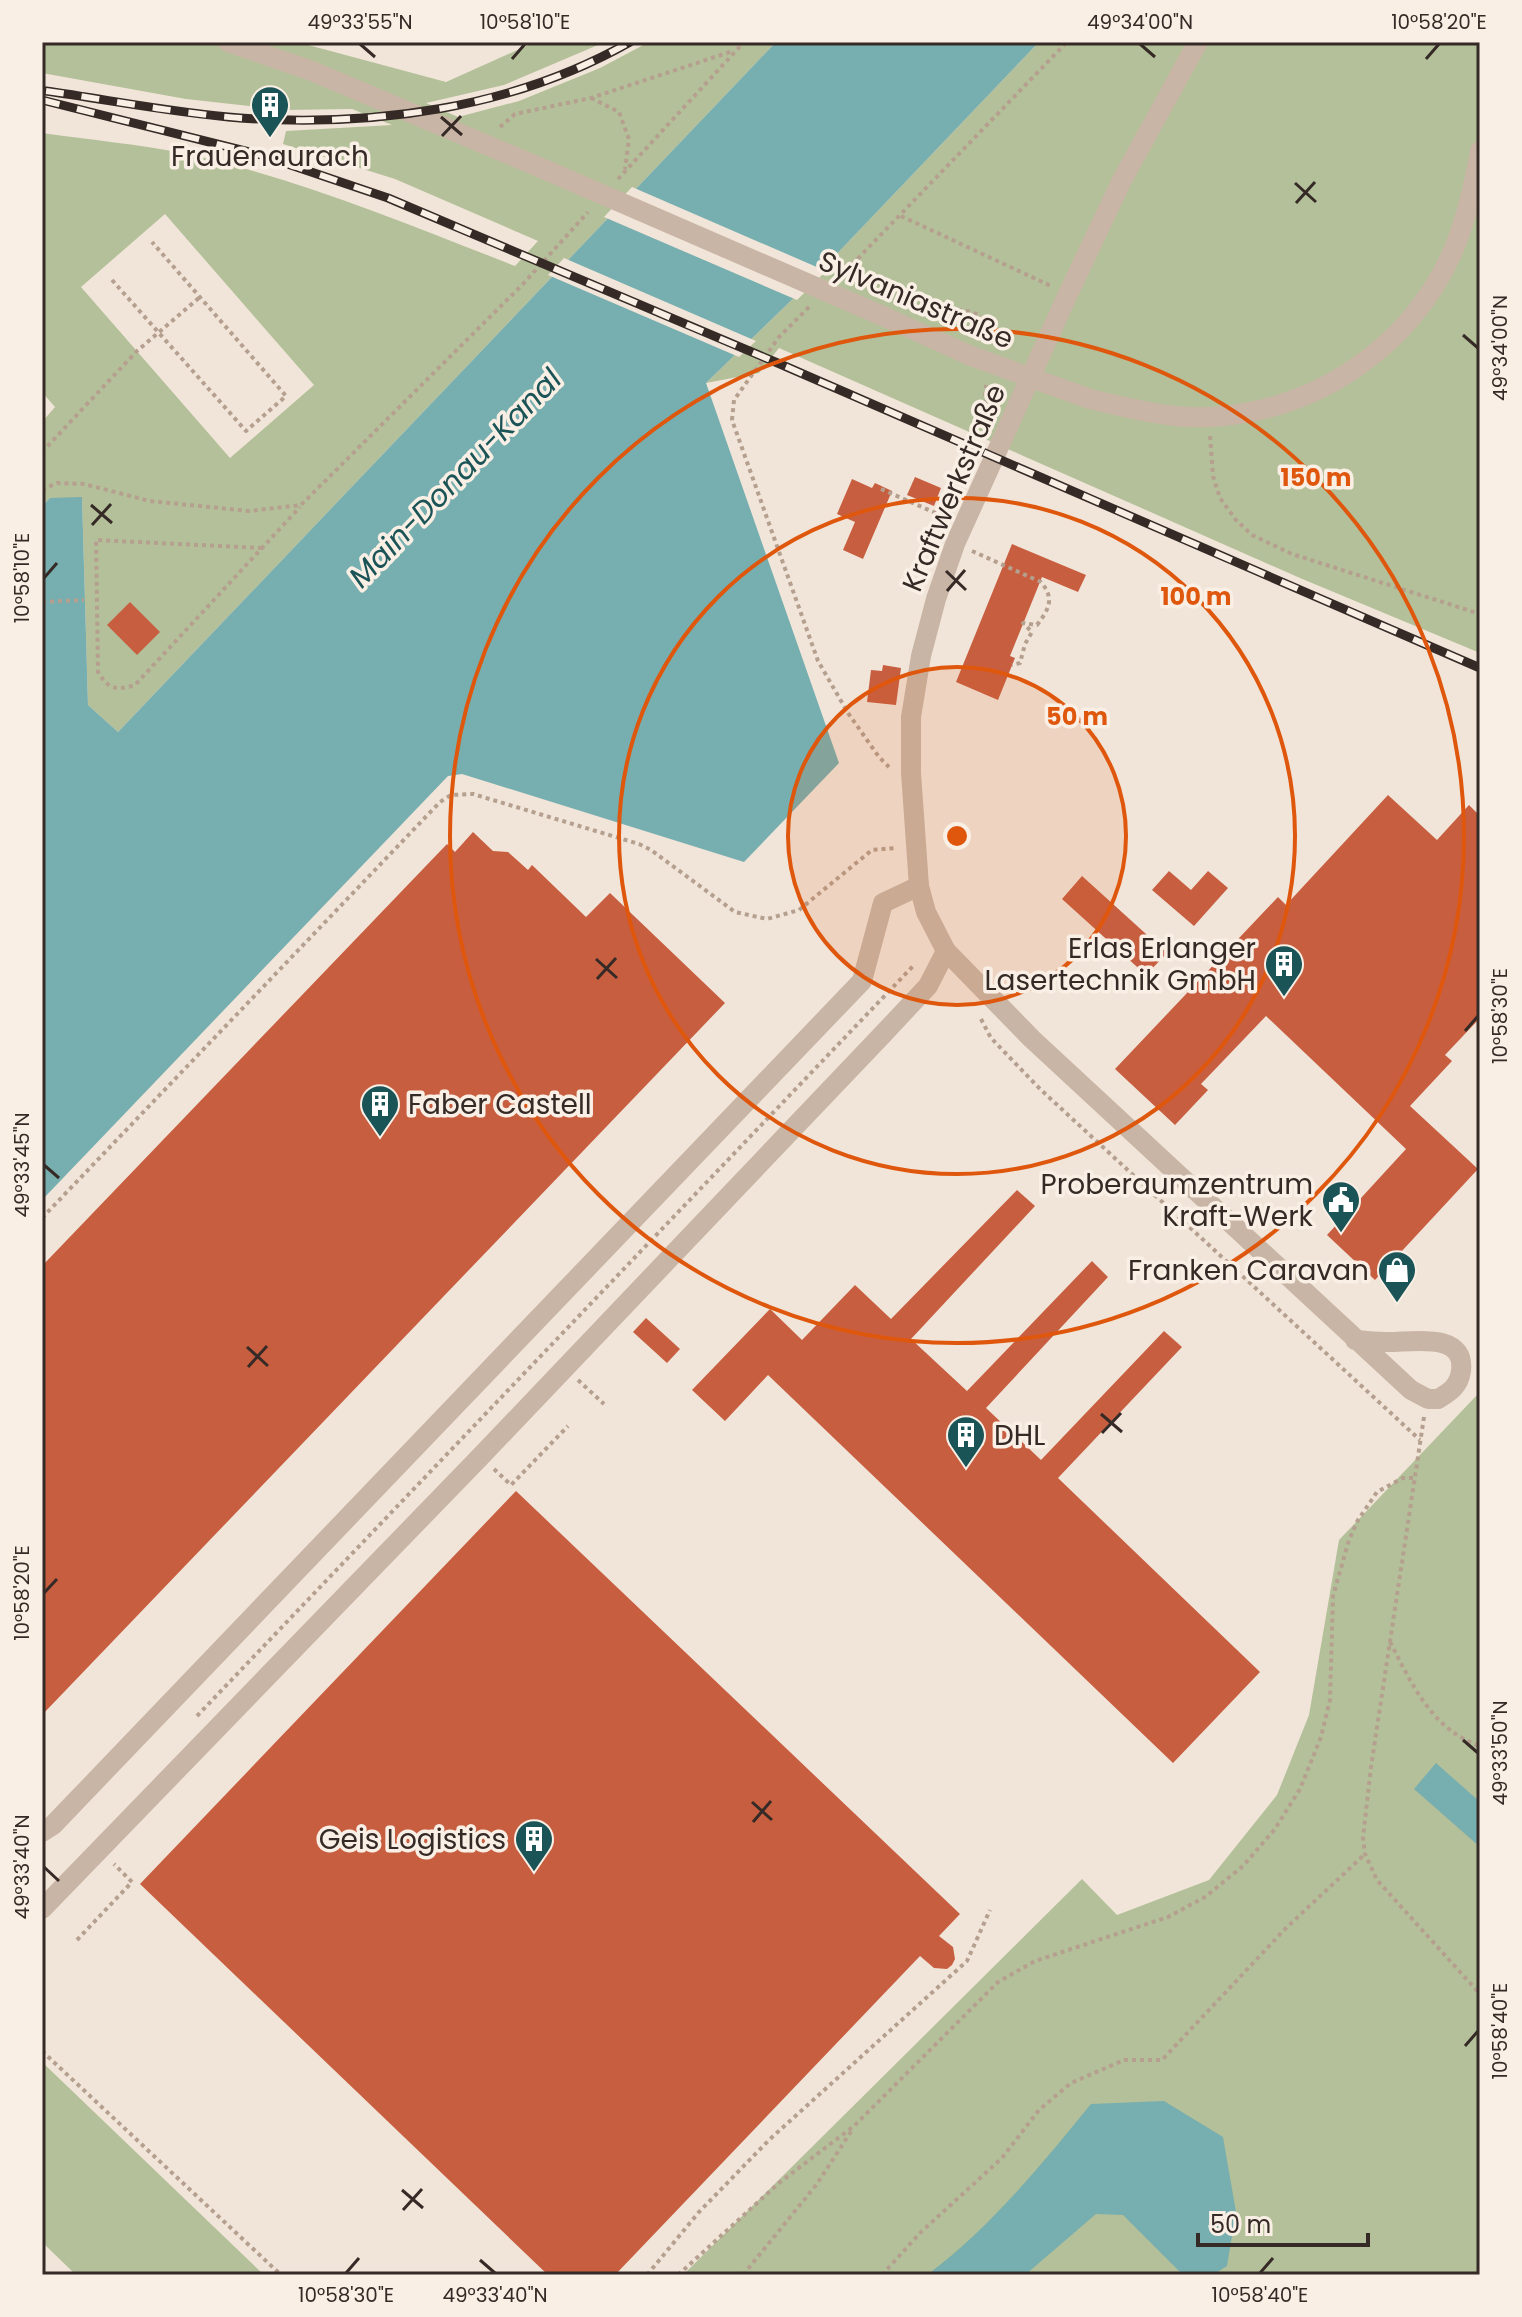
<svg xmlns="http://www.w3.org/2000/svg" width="1522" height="2317" font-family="Poppins,sans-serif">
<rect width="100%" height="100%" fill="#f1e5d9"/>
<g fill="#b4c099" fill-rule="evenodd">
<path d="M42,42h255l149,40 89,-40h70l-101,43 -78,18 32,14 61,-16 81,-33 49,-26h127l-658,690 -30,-27 -6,-207h-32l-8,8v-84l13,-15 -13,-15v-259c48,7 97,11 145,21 113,25 221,70 328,112l23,-25 -143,-62 -112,-35 3,-13 106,-6 -40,-16 -66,1 -100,-11 -144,-26zM165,214l149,171 -84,73 -149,-171z"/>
<path d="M1039,42h441v611l-180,-75 -521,-230 -20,25 -53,10 103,-100z"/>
<path d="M1480,1388v887h-797l399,-396 35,36 92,-35 68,-85 32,-80 30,-175 139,-146z"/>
<path d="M42,2062l222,213h-188l-34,-33z"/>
</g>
<g fill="#77aeaf">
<path d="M776,42h263l-230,241 -103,100 133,380 -95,99 -282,-88 -14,2 -406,424v-694l8,-8 32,-1 6,208 30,27z"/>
<path d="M1436,1763l44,39v45l-66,-58z"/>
<path d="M1164,2101l59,36 13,75 -9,54 -14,9h-30l-60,-60 -27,-1 -71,61h-98c63,-47 114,-110 164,-171z"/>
</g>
<g fill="#f1e5d9">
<path d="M632,187l194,84 -29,29 -193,-83z"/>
<path d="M564,258l192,83 -17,16 -191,-82z"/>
</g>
<g fill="#c85e40">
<path d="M915,477l26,11 -7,18 -27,-11z"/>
<path d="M852,479l20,9 3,-5 17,8 -29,68 -20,-9 12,-28 -18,-8z"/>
<path d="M1012,544l74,31 -8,17 -36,-15 -32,79 5,2 -17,42 -42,-18z"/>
<path d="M130,602l30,30 -23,23 -30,-30z"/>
<path d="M883,665l18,3 -5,37 -29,-3 4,-32 11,1z"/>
<path d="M1388,795l49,45 32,-35 11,11v202l-35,37 7,6 -42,45 68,63 -103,111 -48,-45 79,-86 -140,-133 -65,68 7,6 -33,35 -60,-56 163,-172 8,8z"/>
<path d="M473,832l20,19 15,1 20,18 4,-5 54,52 24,-24 115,110 -683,712v-449l405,-422 8,8z"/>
<path d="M1169,871l22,19 17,-19 20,17 -34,38 -42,-36z"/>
<path d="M1082,876l85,77 -21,22 -84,-76z"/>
<path d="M1017,1190l18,16 -124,133 56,52 125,-130 16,16 -122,131 55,52 123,-129 18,16 -124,131 202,194 -87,91 -405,-388 -43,46 -33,-31 78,-81 32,31 53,-55 36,34z"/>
<path d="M646,1318l34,31 -13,14 -34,-31z"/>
<path d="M516,1491l444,423 -21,22 14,11 2,12 -3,6 -5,4 -13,-1 -14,-12 -305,319h-67l-408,-391z"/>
</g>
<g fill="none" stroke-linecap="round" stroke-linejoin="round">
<g stroke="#b59f8f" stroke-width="4" stroke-dasharray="4 4" stroke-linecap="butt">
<path d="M591,98l28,14 10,27 -4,30"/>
<path d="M500,127l15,-13 76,-16 142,-47"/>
<path d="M618,179l126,-137"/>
<path d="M901,216l150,70"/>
<path d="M841,276l226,-234"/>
<path d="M112,280l134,151 40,-35 -134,-154"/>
<path d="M809,307l-30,30 -45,63 -2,20 86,241 30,52 31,44 10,10"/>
<path d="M926,312c29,-2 61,-10 64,28"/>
<path d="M983,428l3,-43"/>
<path d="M1210,436l3,40 7,22 16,22 16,15 40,19 188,60"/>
<path d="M42,452l95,-101 63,-54"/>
<path d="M881,489l66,29"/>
<path d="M42,490l15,-7 27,1 66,17 99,10 52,-6 222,-221 65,-72"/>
<path d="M262,548l-166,-8 2,132c10,17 18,19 37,13l165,-178"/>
<path d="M972,551l69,31c14,17 8,27 -4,43l-14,-2 9,9 -7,12 -5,19 -8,2"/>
<path d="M42,602l42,-2"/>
<path d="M981,1019l10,19 49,51 380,351"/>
<path d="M42,1218l398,-416 11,-7 22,-1 166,50 12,6 84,62 32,7 32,-9 73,-60 23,-2"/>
<path d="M578,1380l26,24"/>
<path d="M1424,1417l-53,350 -8,71 2,16 12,26 103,114"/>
<path d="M494,1469l17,16 57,-59"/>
<path d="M1390,1642c22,42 42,88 90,104"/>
<path d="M197,1716l718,-752"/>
<path d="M77,1940l55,-58 -18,-18"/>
<path d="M42,2051l239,224"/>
<path d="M647,2275l52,-63 71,-73 197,-178 23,-51"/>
<path d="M678,2275l101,-92 75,-57 144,-144 37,-21 133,-44 37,-20 38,-31 32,-37 25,-40 21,-52 9,-37 3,-104 16,-56 9,-20 19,-28 26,-14h10"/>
<path d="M743,2275l74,-91 35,-54"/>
<path d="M882,2275l39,-43 81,-74 37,-48 32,-27 53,-23h38l124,-132 79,-74"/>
</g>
<g stroke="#c9b5a5" stroke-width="20">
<path d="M228,42l84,29 234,99"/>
<path d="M1198,42l-76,138 -54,114 -113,250 -19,55 -15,57 -10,61v56l8,113 7,26 20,39 86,88 379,351 17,9h10c12,-7 21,-13 23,-28 5,-41 -52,-28 -75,-29 -10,0 -21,-1 -31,-2"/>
<path d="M885,317l86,39"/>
<path d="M1090,399c39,9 79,20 120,18 106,-6 200,-69 243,-166 14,-33 21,-66 27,-100"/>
<path d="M42,1832l11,-7 809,-844 21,-78 36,-17"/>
<path d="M42,1909l439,-453 403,-423 44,-47 18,-35"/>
</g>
<defs>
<g id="rail">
<path d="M46,91c64,9 129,22 194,27 133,9 272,-9 390,-76"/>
<path d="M42,100l219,55 127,43 392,166 700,304"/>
</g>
</defs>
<use href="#rail" stroke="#352a26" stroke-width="9"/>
<use href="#rail" stroke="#f9efe5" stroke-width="6" stroke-dasharray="18" stroke-linecap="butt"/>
<g stroke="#c9b5a5" stroke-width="20">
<path d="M546,170l339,147"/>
<path d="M971,356l119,43"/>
</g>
</g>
<path fill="none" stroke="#352a26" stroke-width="3" d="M360,44l15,13M1140,44l15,13M512,59l13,-15M1426,59l13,-15M441,117l21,18M442,136l19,-20M1295,183l21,19M1296,203l19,-21M1463,335l15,13M91,505l21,18M92,525l19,-21M946,571l20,19M44,578l13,-15M947,591l18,-21M596,959l21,19M597,979l19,-21M1465,1031l13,-15M44,1165l15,13M247,1347l21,19M248,1367l19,-21M1101,1414l21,18M1102,1433l19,-20M44,1593l13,-14M1463,1740l15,13M752,1802l20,18M753,1822l18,-21M44,1867l15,14M1465,2046l13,-15M402,2190l21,18M403,2210l19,-21M480,2260l15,13M346,2273l13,-15M1260,2273l13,-15"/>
<circle cx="957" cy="836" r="169" fill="#df570d" fill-opacity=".12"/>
<g fill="none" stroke="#df570d" stroke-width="4">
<circle cx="957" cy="836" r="169"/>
<circle cx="957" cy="836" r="338"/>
<circle cx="957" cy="836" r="507"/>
</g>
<defs>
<symbol id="building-pin" viewBox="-11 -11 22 30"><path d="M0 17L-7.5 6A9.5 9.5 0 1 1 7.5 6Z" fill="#1b5457" stroke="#f9efe5"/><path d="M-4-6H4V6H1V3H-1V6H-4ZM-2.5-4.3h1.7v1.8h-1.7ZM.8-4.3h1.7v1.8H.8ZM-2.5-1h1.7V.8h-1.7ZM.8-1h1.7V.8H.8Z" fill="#fff"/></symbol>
<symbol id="civic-pin" viewBox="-11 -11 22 30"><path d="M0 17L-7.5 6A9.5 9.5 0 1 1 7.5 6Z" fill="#1b5457" stroke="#f9efe5"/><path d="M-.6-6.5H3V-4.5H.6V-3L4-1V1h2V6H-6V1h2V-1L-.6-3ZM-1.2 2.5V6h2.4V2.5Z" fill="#fff"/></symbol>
<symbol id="shop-pin" viewBox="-11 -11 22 30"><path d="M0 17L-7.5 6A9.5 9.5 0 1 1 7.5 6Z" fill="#1b5457" stroke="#f9efe5"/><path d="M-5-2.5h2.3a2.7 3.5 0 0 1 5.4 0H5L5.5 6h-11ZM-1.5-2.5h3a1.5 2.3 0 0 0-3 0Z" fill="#fff"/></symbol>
</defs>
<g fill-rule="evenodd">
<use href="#building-pin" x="248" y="83" width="44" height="60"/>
<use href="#building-pin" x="1262" y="942" width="44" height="60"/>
<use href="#building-pin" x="358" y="1082" width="44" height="60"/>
<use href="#civic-pin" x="1319" y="1178" width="44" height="60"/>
<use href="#shop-pin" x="1375" y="1248" width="44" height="60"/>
<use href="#building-pin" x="944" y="1413" width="44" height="60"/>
<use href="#building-pin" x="512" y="1817" width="44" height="60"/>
</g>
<g text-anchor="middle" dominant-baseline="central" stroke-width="7" stroke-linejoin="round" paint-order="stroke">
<g font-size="28" fill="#352a26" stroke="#f9efe5" text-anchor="end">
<text x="270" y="156" text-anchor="middle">Frauenaurach</text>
<text x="1256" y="948">Erlas Erlanger<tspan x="1256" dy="32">Lasertechnik GmbH</tspan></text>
<text x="408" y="1104" text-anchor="start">Faber Castell</text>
<text x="1313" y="1184">Proberaumzentrum<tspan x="1313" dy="32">Kraft-Werk</tspan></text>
<text x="1369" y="1270">Franken Caravan</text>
<text x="994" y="1435" text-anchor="start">DHL</text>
<text x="506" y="1839">Geis Logistics</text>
</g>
<g font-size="28" fill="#352a26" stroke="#f9efe5">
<text transform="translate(916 300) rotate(23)">Sylvaniastraße</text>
<text transform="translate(954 488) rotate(-67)">Kraftwerkstraße</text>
</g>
<g font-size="30" font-style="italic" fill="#1b5457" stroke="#f9efe5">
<text transform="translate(455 478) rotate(-46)">Main-Donau-Kanal</text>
</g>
</g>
<circle cx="957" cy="836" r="12" fill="#df570d" stroke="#f9efe5" stroke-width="4"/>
<g font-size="24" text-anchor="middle" font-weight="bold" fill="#df570d" stroke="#f9efe5" stroke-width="7" stroke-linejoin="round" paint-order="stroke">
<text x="1316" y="486">150 m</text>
<text x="1196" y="605">100 m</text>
<text x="1077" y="725">50 m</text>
</g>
<rect width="1522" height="2317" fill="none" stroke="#f9efe5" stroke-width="88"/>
<path d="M1198 2233v12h170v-12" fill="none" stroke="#352a26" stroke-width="4"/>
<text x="1210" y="2233" font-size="24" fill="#352a26" stroke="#f9efe5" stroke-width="6" paint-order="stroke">50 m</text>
<rect x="44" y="44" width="1434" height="2229" fill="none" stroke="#352a26" stroke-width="3"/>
<g font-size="20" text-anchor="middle" fill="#352a26">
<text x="360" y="29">49°33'55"N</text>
<text x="525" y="29">10°58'10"E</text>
<text x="1140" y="29">49°34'00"N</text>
<text x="1439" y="29">10°58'20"E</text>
<text transform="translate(1500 348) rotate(-90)" y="7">49°34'00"N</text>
<text transform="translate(22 578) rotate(-90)" y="7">10°58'10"E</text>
<text transform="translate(1500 1016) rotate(-90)" y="7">10°58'30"E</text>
<text transform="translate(22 1165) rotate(-90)" y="7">49°33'45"N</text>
<text transform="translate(22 1593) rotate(-90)" y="7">10°58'20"E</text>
<text transform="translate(1500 1753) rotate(-90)" y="7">49°33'50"N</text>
<text transform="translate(22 1867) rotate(-90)" y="7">49°33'40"N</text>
<text transform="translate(1500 2031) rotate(-90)" y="7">10°58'40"E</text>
<text x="346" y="2302">10°58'30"E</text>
<text x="495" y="2302">49°33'40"N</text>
<text x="1260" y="2302">10°58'40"E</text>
</g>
</svg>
